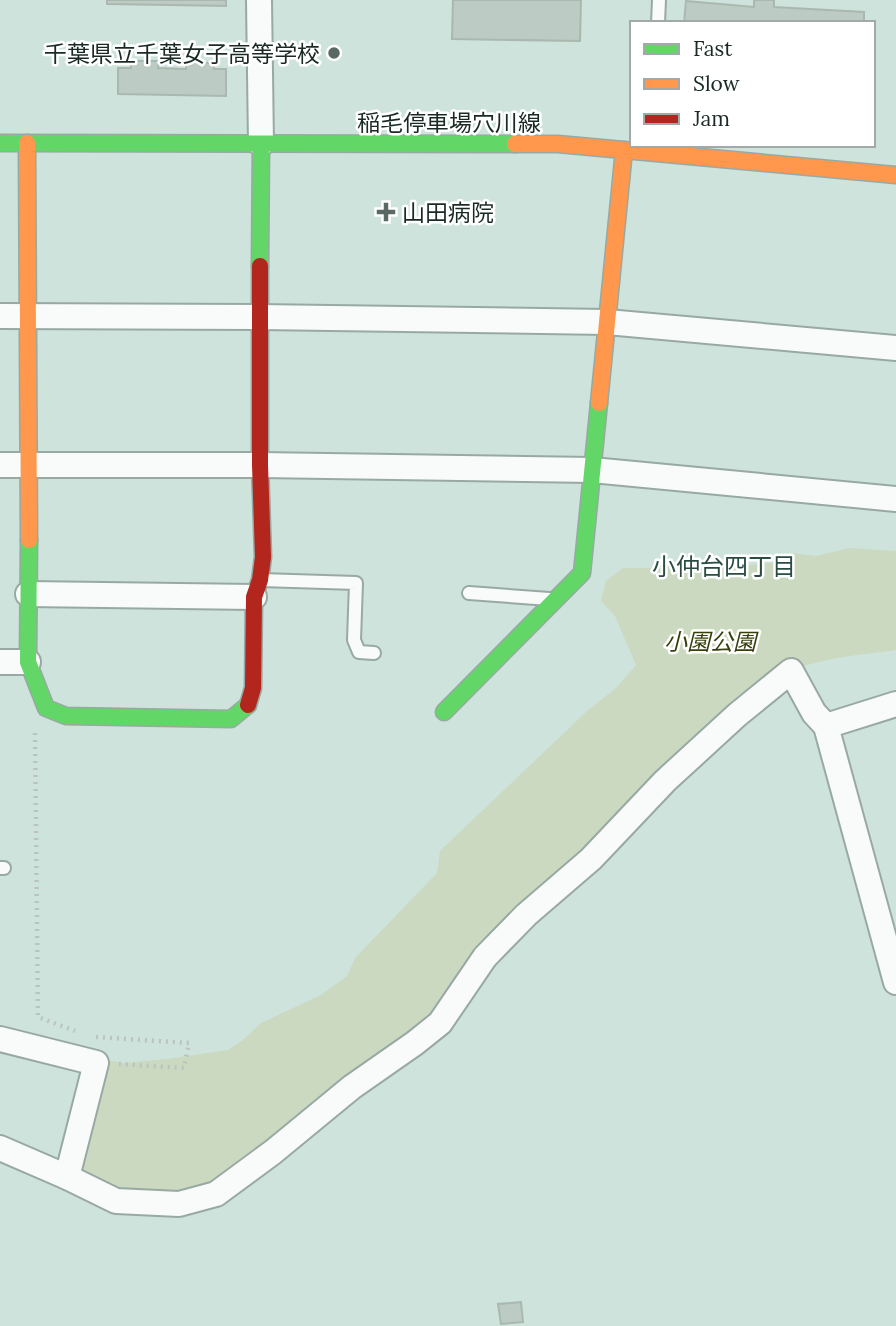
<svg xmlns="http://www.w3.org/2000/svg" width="896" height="1326" font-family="Lora,'Noto Sans JP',serif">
<rect width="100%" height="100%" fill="#cee3dc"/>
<path fill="#cbd9c0" d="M850,548l46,3v99c-35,5 -72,7 -105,21l-136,121 -219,229 -221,168 -37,10 -63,-3 -42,-21 34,-115 17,3 43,-4 61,-9 15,-10 18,-17 60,-28 26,-19 8,-18 82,-85 3,-22 147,-140 29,-23 20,-23 -21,-49 -14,-15 5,-20 17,-13h25l33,-3h30l15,-3 23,3 34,-3 8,-3 1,-6 24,3z"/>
<g fill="#bccbc3" stroke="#aab8b0" stroke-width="2">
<path d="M107,0h119v6l-119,-2z"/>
<path d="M453,0h128l-1,41 -128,-2z"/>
<path d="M754,0h20v7l90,5v11h-180l2,-22 68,6z"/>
<path d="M131,61h28l-1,7 28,1v-7l28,1v6h12v27l-108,-2v-26h13z"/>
<path d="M521,1302l2,20 -22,2 -3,-20z"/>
</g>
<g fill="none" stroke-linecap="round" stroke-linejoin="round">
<defs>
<g id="lane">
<path d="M658,23l1,-23"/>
<path d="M261,580l95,3 -2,57 5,12 15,1"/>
<path d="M469,593l80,6"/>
<path d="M0,868h4"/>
</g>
<g id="street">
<path d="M259,0l2,144"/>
<path d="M0,316l259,1 348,5 289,26"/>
<path d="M0,465h260l332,5 304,29"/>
<path d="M28,594l226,3"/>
<path d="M0,662h28"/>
<path d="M896,704l-70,22 70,256"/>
<path d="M0,1039l96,24 -29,114 -67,-29"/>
<path d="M67,1177l49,24 63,3 37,-10 57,-42 79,-65 63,-44 25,-20 45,-66 41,-42 65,-56 74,-78 72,-66 54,-44 23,42 12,13"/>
</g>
<g id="fast">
<path d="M0,143l515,1"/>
<path d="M260,266l1,-122"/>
<path d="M29,540l-1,122 18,46 20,8 165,3 17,-14"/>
<path d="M444,712l138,-139 17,-170"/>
</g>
<g id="slow">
<path d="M27,143l2,397"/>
<path d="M515,144h43l338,31"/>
<path d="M599,403l25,-253"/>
</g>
<path id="jam" d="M248,705l5,-17 1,-91 6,-17 3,-23 -3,-92v-199"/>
</defs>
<use href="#lane" stroke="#98a9a3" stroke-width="16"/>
<use href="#street" stroke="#98a9a3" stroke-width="28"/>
<use href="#fast" stroke="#98a9a3" stroke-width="19"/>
<use href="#slow" stroke="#98a9a3" stroke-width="19"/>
<use href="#jam" stroke="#98a9a3" stroke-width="19"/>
<g stroke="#bbc3c1" stroke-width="4.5" stroke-dasharray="2 5" stroke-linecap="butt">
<path d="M35,733l3,284 37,14"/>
<path d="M96,1037l93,6 -5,25 -65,-4"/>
</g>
<use href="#lane" stroke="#f8fbfa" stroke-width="12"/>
<use href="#street" stroke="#f8fbfa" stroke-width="24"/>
<use href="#fast" stroke="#63d668" stroke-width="16"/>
<use href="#slow" stroke="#ff974d" stroke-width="16"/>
<use href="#jam" stroke="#b3261e" stroke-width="16"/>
</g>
<g fill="#596a65" stroke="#fff" stroke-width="2.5">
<circle cx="334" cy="53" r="7"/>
<path d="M382.5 201.5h7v7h7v7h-7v7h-7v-7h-7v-7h7z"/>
</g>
<g text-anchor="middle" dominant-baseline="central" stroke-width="5" stroke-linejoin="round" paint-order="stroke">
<g font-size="23" fill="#1a2925" stroke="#fff" text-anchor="end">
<text x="320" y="53">千葉県立千葉女子高等学校</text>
<text x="402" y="212" text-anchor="start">山田病院</text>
</g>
<g font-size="23" fill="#1a2925" stroke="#fff">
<text x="449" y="122">稲毛停車場穴川線</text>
</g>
<g font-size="23" font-style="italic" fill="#373f0c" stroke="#fff">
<text x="710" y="641">小園公園</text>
</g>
<g font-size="24" fill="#2a4c43" stroke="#fff">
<text x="724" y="566">小仲台四丁目</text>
</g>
</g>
<rect x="630" y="21" width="245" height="126" fill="#ffffff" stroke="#a3a9a8" stroke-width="2"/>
<rect x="644" y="44" width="35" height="10" fill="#63d668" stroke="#a3a9a8" stroke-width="2"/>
<text x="693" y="56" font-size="21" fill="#1a2925">Fast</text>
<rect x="644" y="79" width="35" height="10" fill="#ff974d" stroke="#a3a9a8" stroke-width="2"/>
<text x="693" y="91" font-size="21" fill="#1a2925">Slow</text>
<rect x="644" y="114" width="35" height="10" fill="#b3261e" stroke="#a3a9a8" stroke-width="2"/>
<text x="693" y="126" font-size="21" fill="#1a2925">Jam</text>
</svg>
